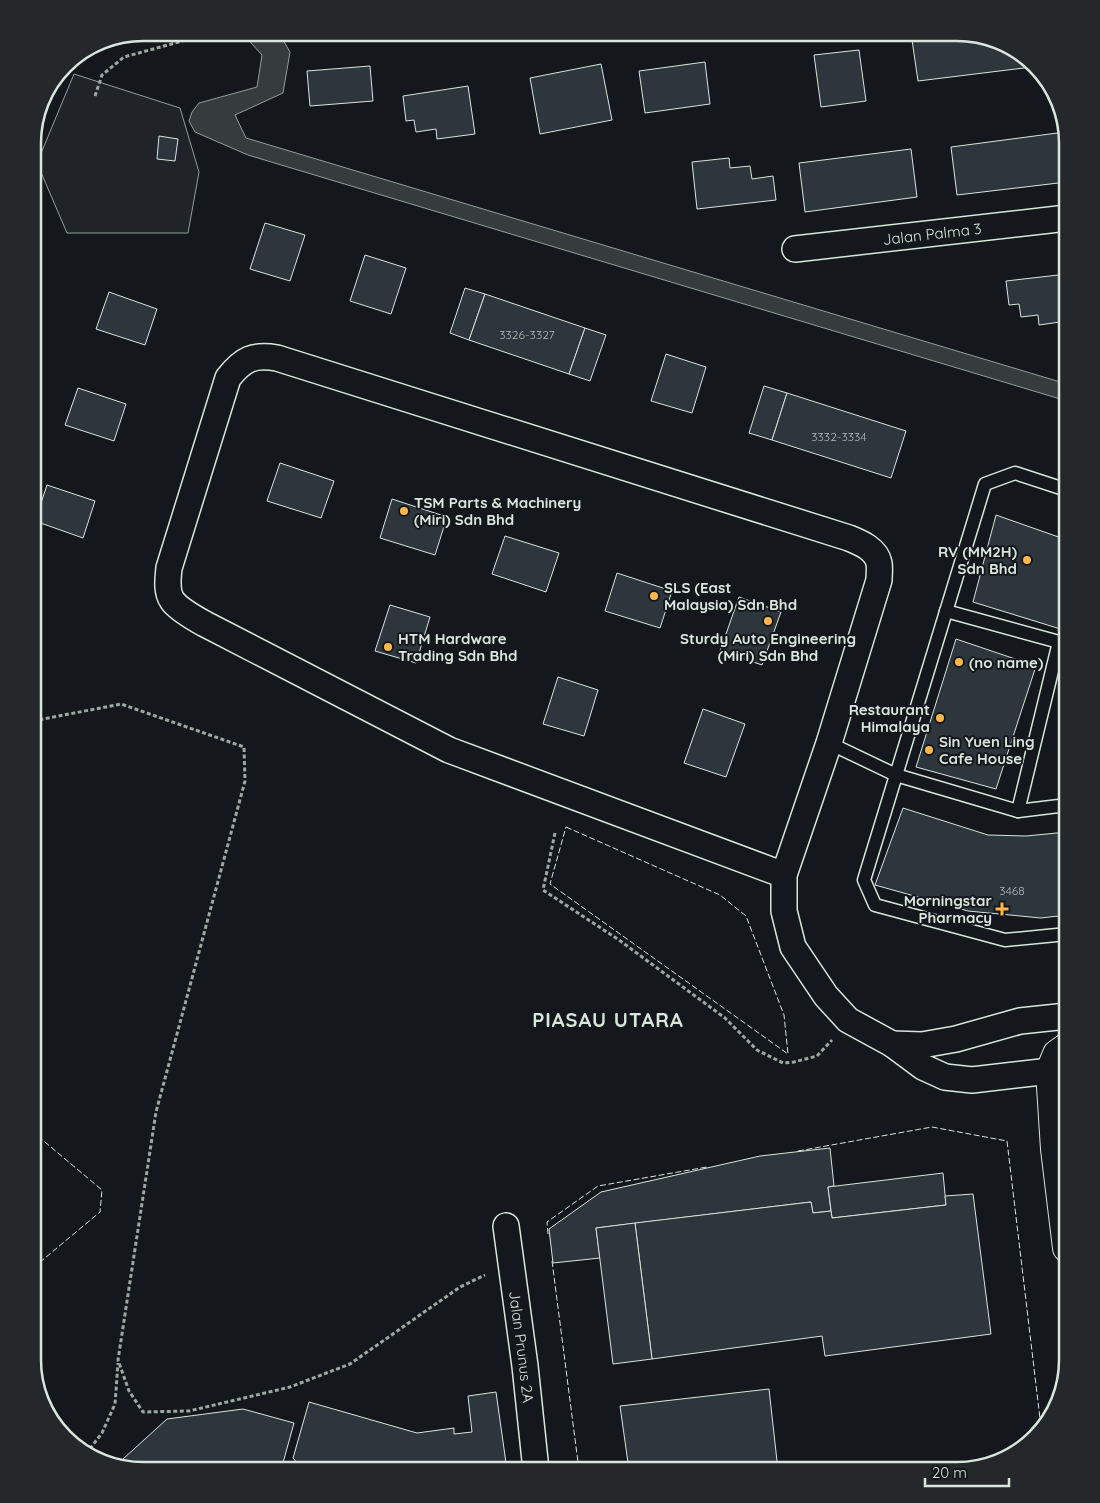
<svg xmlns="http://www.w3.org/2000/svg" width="1100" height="1503" font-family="Quicksand,sans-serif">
<rect width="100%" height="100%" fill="#14181c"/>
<path fill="#202428" stroke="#939e99" d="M74,74l106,34 19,64 -11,61h-121l-30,-70z"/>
<path fill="#363b3e" stroke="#939e99" d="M242,33h37l11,19 -7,41 -48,22 11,23 821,246v17l-819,-246 -53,-23 -6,-11 3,-9 7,-9 58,-16 5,-32z"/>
<g fill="#2c363c" stroke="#d8e6dc">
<path d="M911,33h53l48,14 20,20 -114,14z"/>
<path d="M859,50l7,51 -45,6 -7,-52z"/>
<path d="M705,62l5,42 -65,9 -6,-42z"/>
<path d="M601,64l11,56 -72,14 -10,-56z"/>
<path d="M370,66l3,35 -63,5 -3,-35z"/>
<path d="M468,86l7,48 -38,5 -1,-10 -20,3 -2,-12 -8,1 -3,-25z"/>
<path d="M1065,132l3,11 -1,39 -110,13 -6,-48z"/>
<path d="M159,136l19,3 -3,22 -18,-2z"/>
<path d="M911,149l6,48 -112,15 -6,-49z"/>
<path d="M729,158l1,10 20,-2 2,13 21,-3 3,24 -79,9 -5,-47z"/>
<path d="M265,223l40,12 -15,46 -40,-12z"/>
<path d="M365,255l41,13 -15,46 -41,-13z"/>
<path d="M1067,274v47l-28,4 -1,-10 -17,2 -2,-13 -10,1 -3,-24z"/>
<path d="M465,288l20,6 -16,46 -19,-7z"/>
<path d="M109,292l48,17 -12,36 -49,-16z"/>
<path d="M485,294l100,34 -16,46 -100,-34z"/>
<path d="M585,328l21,7 -16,46 -21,-7z"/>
<path d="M666,354l40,13 -14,46 -41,-12z"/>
<path d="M764,386l23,7 -15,47 -23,-7z"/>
<path d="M78,388l48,16 -12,37 -49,-16z"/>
<path d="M787,393l119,38 -15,47 -119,-38z"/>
<path d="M280,463l54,18 -13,37 -54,-17z"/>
<path d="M47,485l48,16 -12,37 -48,-17z"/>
<path d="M392,499l55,18 -12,38 -55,-17z"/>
<path d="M996,515l71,25v91l-94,-29z"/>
<path d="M505,536l54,17 -13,39 -54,-18z"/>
<path d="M617,573l55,18 -12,37 -55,-17z"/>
<path d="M739,597l42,15 -19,53 -42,-14z"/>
<path d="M390,605l40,12 -14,46 -41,-12z"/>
<path d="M956,639l80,27 -40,123 -80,-22z"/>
<path d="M558,677l40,13 -14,46 -41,-12z"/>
<path d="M703,709l42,15 -19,53 -42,-14z"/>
<path d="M903,808l85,27 38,1 41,-4v83l-26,3 -73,-7 -93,-26z"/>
<path d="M830,1148l4,38 -6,1 3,24 -18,2 -2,-11 -215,26 4,30 -47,5 -4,-34 52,-37 159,-36z"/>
<path d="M943,1173l3,32 -114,13 -4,-31z"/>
<path d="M973,1194l18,140 -166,22 -3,-20 -170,23 -17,-136 176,-21 2,11 18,-2 1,7 114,-13 -1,-9z"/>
<path d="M635,1223l17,136 -39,5 -17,-136z"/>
<path d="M769,1389l9,81h-149l-9,-64z"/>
<path d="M496,1392l11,78h-99l-12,-3 -1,3h-87l-6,-1 -9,-11 16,-56 108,31 37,-5v6l18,-2 -4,-36z"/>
<path d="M243,1409l51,14 -13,47h-145l-15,-4 2,-7 44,-40z"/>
</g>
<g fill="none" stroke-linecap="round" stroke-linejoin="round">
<defs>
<g id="service">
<path d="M946,611l113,31 8,18"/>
<path d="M829,743l67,32 122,36 49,-6"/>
<path d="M1018,811l41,-169"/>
<path d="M1067,934l-62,6 -130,-35 -11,-25 121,-396 30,-11 52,17"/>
</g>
<g id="minor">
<path id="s1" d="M795,249l272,-31"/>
<path d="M784,875l-335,-125 -244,-126c-9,-5 -28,-16 -33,-24 -6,-9 -4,-22 -3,-32l59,-190c15,-19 25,-24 49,-20l572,180c12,5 27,11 30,25 1,5 0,12 0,17l-50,163 -45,132v36l9,36 33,49 22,24 44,24 31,23 22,10 27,3 78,-9"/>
<path d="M892,1044l30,1 34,-6 64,-18 47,-5"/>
<path id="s2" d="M506,1226l19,140 11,104"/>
</g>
<path id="tertiary" d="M1067,1248l-12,-99 -5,-78 7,-17 10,-7"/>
</defs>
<use href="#service" stroke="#d8e6dc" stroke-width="15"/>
<use href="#minor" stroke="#d8e6dc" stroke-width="28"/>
<use href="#tertiary" stroke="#d8e6dc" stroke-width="30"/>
<g stroke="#9da8a2" stroke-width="3" stroke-dasharray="4 2.5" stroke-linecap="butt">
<path d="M95,96l7,-21 22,-18 62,-17 112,-7"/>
<path d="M33,721l88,-17 123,43 1,34 -89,331 -38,248 11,31 14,21 46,-1 101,-24 60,-23 110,-77 25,-12"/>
<path d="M555,833l-12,57 76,50 106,78 32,32 26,13 11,-1 23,-6 15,-16"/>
<path d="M86,1454l16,-21 13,-29 3,-41"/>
</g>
<use href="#service" stroke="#14181c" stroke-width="12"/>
<use href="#minor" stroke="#14181c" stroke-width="25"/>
<use href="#tertiary" stroke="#14181c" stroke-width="28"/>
<g stroke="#d8e6dc" stroke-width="1" stroke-dasharray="6 2.5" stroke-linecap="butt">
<path d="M566,827l154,68 26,21 38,99 4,39 -238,-170z"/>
<path d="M798,1151l134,-24 75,14 34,286"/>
<path d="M548,1234l-1,-12 51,-36 109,-19"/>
<path d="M552,1261l27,209"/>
<path d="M33,1268l67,-56 2,-22 -69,-58"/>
</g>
</g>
<g fill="#ffb74d" stroke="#14181c" stroke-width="2">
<circle cx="404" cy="511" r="5"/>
<circle cx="1027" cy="560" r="5"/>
<circle cx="654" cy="596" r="5"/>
<circle cx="768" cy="621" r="5"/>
<circle cx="388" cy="647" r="5"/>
<circle cx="959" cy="662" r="5"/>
<circle cx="940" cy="718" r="5"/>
<circle cx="929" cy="750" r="5"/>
<path d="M999.5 901.5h5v5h5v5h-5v5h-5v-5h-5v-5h5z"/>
</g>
<g text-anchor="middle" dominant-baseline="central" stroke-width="4" stroke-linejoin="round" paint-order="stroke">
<g font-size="12" fill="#adbab4">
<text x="527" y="334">3326-3327</text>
<text x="839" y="436">3332-3334</text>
<text x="1012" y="890">3468</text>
</g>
<g font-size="15" fill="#d8e6dc" stroke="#14181c">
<text stroke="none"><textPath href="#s1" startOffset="138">Jalan Palma 3</textPath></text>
<text stroke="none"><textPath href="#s2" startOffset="122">Jalan Prunus 2A</textPath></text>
</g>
<g font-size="15" font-weight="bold" fill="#d8e6dc" stroke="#14181c" text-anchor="start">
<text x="414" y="502">TSM Parts &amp; Machinery<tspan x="414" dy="17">(Miri) Sdn Bhd</tspan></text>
<text x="1017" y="551" text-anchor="end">RV (MM2H)<tspan x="1017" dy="17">Sdn Bhd</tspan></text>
<text x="664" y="587">SLS (East<tspan x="664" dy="17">Malaysia) Sdn Bhd</tspan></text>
<text x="398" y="638">HTM Hardware<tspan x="398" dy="17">Trading Sdn Bhd</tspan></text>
<text x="768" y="638" text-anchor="middle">Sturdy Auto Engineering<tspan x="768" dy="17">(Miri) Sdn Bhd</tspan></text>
<text x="969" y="662">(no name)</text>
<text x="930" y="709" text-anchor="end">Restaurant<tspan x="930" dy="17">Himalaya</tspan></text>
<text x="939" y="741">Sin Yuen Ling<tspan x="939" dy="17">Cafe House</tspan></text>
<text x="992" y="900" text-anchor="end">Morningstar<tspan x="992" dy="17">Pharmacy</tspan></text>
</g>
<g font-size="20" font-weight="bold" letter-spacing="1" fill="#d8e6dc" stroke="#14181c">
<text x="608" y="1019">PIASAU UTARA</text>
</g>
</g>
<path d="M0 0H1100V1503H0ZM143 41H957A102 102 0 0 1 1059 143V1360A102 102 0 0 1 957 1462H143A102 102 0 0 1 41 1360V143A102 102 0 0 1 143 41Z" fill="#24282b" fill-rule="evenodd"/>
<path fill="none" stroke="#d8e6dc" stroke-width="2.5" d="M143 41H957A102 102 0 0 1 1059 143V1360A102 102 0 0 1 957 1462H143A102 102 0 0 1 41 1360V143A102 102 0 0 1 143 41Z"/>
<path d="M925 1478v8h84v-8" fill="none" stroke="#d8e6dc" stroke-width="2.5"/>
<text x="932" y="1478" font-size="15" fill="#d8e6dc" stroke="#14181c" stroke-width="4" paint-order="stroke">20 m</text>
</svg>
